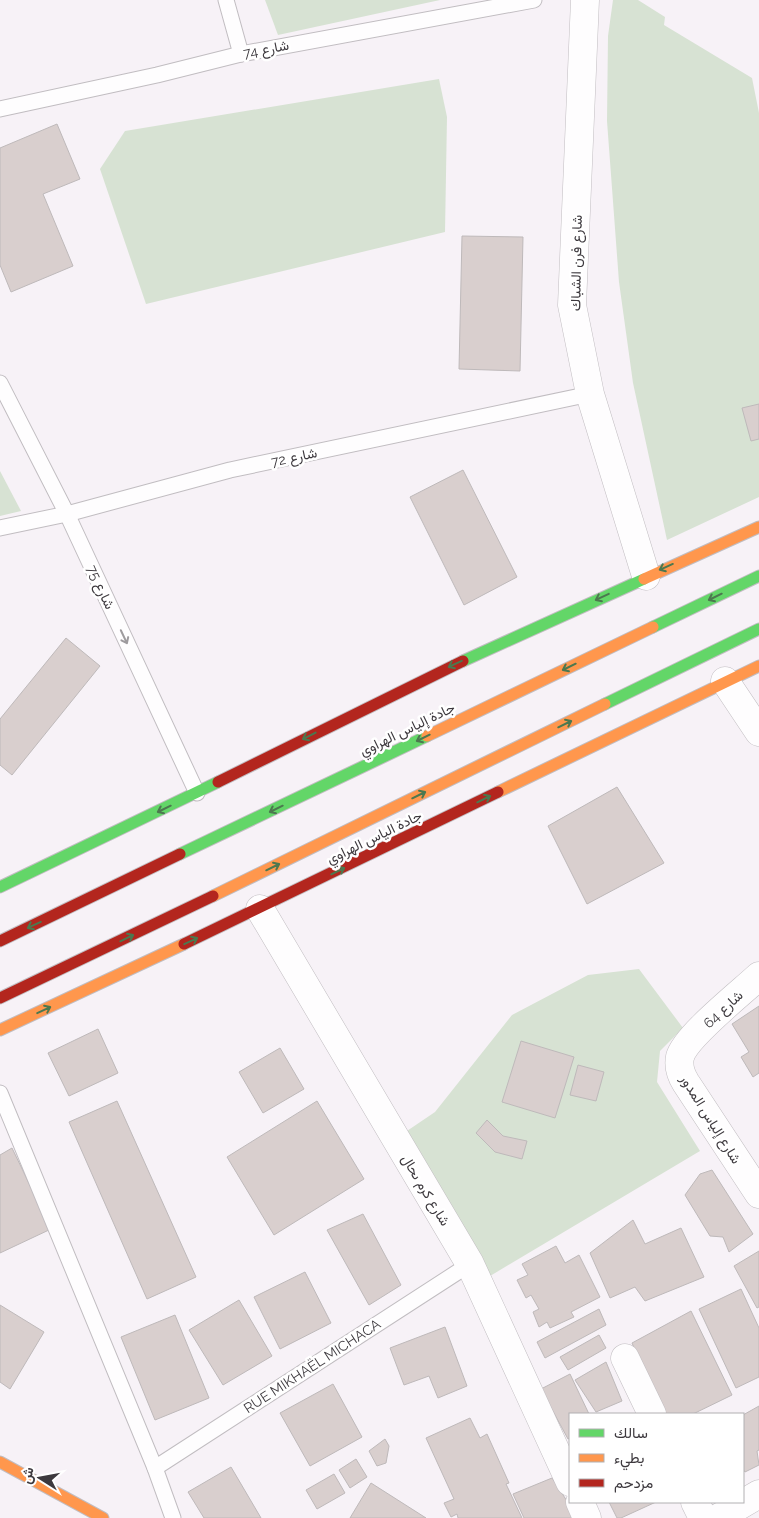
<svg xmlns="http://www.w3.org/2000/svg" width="759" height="1518" font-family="Raleway,Vazirmatn,sans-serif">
<rect width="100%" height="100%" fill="#f7f2f7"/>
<g fill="#d7e2d3">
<path d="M265,0h175l-162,35z"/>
<path d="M613,0h25l27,17 -1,8 88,53 7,35v384l-92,43 -34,-157 -14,-101 -12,-161 1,-85z"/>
<path d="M439,79l8,38 -2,115 -299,72 -46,-135 25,-38z"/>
<path d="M0,471l21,40 -21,5z"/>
<path d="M639,969l44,59 -23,23 -3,31 43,69 -215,128 -84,-144 34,-23 77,-97 76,-40z"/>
</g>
<g fill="#d9cfce" stroke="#beb9ba">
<path d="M57,124l23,55 -37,15 30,72 -62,26 -11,-27v-117z"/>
<path d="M462,236l61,1 -3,134 -61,-2z"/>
<path d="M759,404v35l-8,2 -9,-33z"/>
<path d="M463,470l54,107 -53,28 -54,-108z"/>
<path d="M66,638l34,28 -88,109 -12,-10v-46z"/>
<path d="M617,787l47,76 -77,41 -39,-78z"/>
<path d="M759,1006v67l-6,4 -12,-20 8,-5 -17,-28z"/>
<path d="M98,1029l20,44 -49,23 -21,-43z"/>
<path d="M521,1041l53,16 -19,61 -53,-16z"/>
<path d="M280,1048l24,41 -41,24 -24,-41z"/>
<path d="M578,1065l26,7 -8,29 -26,-6z"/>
<path d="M117,1101l79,176 -49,22 -78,-177z"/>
<path d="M317,1101l47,78 -90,56 -47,-78z"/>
<path d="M487,1120l16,16 24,5 -5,18 -27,-7 -19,-19z"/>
<path d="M12,1148l39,81 -51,24v-98z"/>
<path d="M712,1170l41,64 -24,18 -6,-15 -13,-1 -25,-41 15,-21z"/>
<path d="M363,1214l38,71 -32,20 -42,-75z"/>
<path d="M633,1220l12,24 36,-16 23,49 -59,24 -10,-14 -25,11 -20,-45z"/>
<path d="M556,1246l9,17 14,-8 21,42 -29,15 3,5 -24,11 -3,-6 -8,5 -6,-15 6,-3 -8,-14 -5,3 -9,-18 11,-5 -6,-11z"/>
<path d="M759,1251v56l-2,1 -23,-42z"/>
<path d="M305,1272l26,51 -51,26 -26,-52z"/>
<path d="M741,1289l18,39v49l-23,11 -37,-79z"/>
<path d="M239,1300l33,56 -49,29 -34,-55z"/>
<path d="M0,1305l44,27 -34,57 -10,-7z"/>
<path d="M599,1309l7,16 -61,33 -8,-16z"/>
<path d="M691,1311l41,84 -39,19h-30l-31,-71z"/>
<path d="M175,1315l34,83 -54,22 -34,-83z"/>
<path d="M445,1327l22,59 -29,12 -9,-22 -25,9 -14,-37z"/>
<path d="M599,1335l7,13 -38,22 -8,-13z"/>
<path d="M606,1362l16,39 -26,11 -21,-32z"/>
<path d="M570,1374l19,40h-19v24l-2,1 -27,-50z"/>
<path d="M333,1384l29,53 -52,29 -30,-53z"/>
<path d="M759,1406v44l-2,1 2,14 -14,7 -2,-3v-54z"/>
<path d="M470,1418l10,20 7,-4 22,49 -3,1 16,34h-64l-1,-4 -6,3 -7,-14 10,-4 -28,-61z"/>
<path d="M385,1439l4,7 -3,17 -9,3 -8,-15z"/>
<path d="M356,1459l11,18 -17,11 -11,-18z"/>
<path d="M231,1467l30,51h-57l-16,-26z"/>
<path d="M334,1474l11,19 -28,16 -11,-19z"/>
<path d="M552,1478l26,40h-54l-11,-24z"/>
<path d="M371,1483l55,35h-76z"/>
<path d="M609,1502h47l-35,16h-4z"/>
</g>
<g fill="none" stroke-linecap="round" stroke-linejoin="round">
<defs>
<g id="lane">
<path d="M226,0l15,54"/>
<path d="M0,109l157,-34 84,-21 293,-54"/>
<path d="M0,383l67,131 130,279"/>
<path d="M0,528l67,-14 163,-44 360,-76"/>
<path d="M0,1093l155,375 18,50"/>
<path d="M155,1468l315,-204"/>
</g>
<g id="street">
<path d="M585,0l-13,305 18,89 56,182"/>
<path d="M725,681l34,51"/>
<path d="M260,909l210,355 100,218"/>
<path d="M759,976c-17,16 -74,61 -79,81 -2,9 1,18 6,26l73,111"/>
<path d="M625,1358l27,56"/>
<path d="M580,1502l7,16"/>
<path d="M695,1502l8,16"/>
<path d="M718,1518l41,-24"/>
</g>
<g id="fast">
<path d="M653,627l106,-51"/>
<path d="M463,661l181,-82"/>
<path d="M605,704l154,-75"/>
<path d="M180,854l247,-118"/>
<path d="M0,887l218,-105"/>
</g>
<g id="slow">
<path d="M644,579l115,-52"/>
<path d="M427,736l226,-109"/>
<path d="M498,792l261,-126"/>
<path d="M213,896l392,-192"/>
<path d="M0,1030l184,-86"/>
<path d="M0,1462l103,56"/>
</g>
<g id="jam">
<path d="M218,782l245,-121"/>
<path d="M0,941l180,-87"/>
<path d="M184,944l314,-152"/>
<path d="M0,998l213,-102"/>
</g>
</defs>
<use href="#lane" stroke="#c1bdc1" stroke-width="17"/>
<use href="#street" stroke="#c1bdc1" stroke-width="29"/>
<use href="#fast" stroke="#c1bdc1" stroke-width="13"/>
<use href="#slow" stroke="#c1bdc1" stroke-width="13"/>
<use href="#jam" stroke="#c1bdc1" stroke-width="13"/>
<use href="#lane" stroke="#fefdfe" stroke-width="15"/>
<use href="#street" stroke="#fefdfe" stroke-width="28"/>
<use href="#fast" stroke="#63d668" stroke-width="11"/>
<use href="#slow" stroke="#ff974d" stroke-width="11"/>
<use href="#jam" stroke="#b3261e" stroke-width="11"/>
</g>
<defs><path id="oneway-shaft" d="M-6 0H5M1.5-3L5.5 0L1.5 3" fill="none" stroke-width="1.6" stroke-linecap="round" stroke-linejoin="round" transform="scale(1.25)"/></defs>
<g stroke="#4c784f">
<use href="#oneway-shaft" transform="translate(666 567) rotate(156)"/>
<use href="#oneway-shaft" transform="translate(602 597) rotate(155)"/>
<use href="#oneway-shaft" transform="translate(715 597) rotate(154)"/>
<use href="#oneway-shaft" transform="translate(455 664) rotate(155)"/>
<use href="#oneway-shaft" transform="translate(569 667) rotate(154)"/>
<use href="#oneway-shaft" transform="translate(565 724) rotate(-26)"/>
<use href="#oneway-shaft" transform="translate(309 736) rotate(153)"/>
<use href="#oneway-shaft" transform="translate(423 738) rotate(154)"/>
<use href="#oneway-shaft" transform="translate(419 795) rotate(-26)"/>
<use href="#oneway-shaft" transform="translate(484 799) rotate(-26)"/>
<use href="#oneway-shaft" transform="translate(164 809) rotate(154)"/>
<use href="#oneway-shaft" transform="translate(276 809) rotate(154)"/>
<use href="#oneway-shaft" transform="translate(273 867) rotate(-26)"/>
<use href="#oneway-shaft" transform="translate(338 871) rotate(-26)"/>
<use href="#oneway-shaft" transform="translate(34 925) rotate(155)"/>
<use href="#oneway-shaft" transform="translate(127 938) rotate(-26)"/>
<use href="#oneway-shaft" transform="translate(191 941) rotate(-25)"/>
<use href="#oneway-shaft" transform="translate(44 1010) rotate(-25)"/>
</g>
<use stroke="#9e9b9e" href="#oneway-shaft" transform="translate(124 637) rotate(65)"/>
<g text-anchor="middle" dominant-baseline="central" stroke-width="5" stroke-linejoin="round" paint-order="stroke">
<g font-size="14" fill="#3d393e" stroke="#fff">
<text transform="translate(266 49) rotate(-11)">شارع 74</text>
<text transform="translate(576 263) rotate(-89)">شارع فرن الشباك</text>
<text transform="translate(294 457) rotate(-12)">شارع 72</text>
<text transform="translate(101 587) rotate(65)">شارع 75</text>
<text transform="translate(407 729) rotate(-26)">جادة إلياس الهراوي</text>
<text transform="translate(374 837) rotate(-26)">جادة الياس الهراوي</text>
<text transform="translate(723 1009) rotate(-43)">شارع 64</text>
<text transform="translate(711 1119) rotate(58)">شارع إلياس المدور</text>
<text transform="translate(426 1190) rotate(59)">شارع كرم ىحال</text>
<text transform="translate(312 1366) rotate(-33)">RUE MIKHAËL MICHACA</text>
</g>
</g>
<rect x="569" y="1413" width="175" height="90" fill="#ffffff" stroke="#b1b0b2"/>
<rect x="579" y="1429" width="25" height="8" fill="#63d668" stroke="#b1b0b2"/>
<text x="614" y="1438" font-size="15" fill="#3d393e">سالك</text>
<rect x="579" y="1454" width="25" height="8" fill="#ff974d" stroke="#b1b0b2"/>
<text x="614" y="1463" font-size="15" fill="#3d393e">بطيء</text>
<rect x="579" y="1479" width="25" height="8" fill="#b3261e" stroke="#b1b0b2"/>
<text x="614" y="1488" font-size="15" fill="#3d393e">مزدحم</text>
<g transform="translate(40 1478) rotate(281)" stroke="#ffffff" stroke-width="4" paint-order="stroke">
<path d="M0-4L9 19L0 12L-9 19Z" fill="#3d393e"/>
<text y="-8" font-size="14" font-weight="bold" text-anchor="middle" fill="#3d393e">ش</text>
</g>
</svg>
